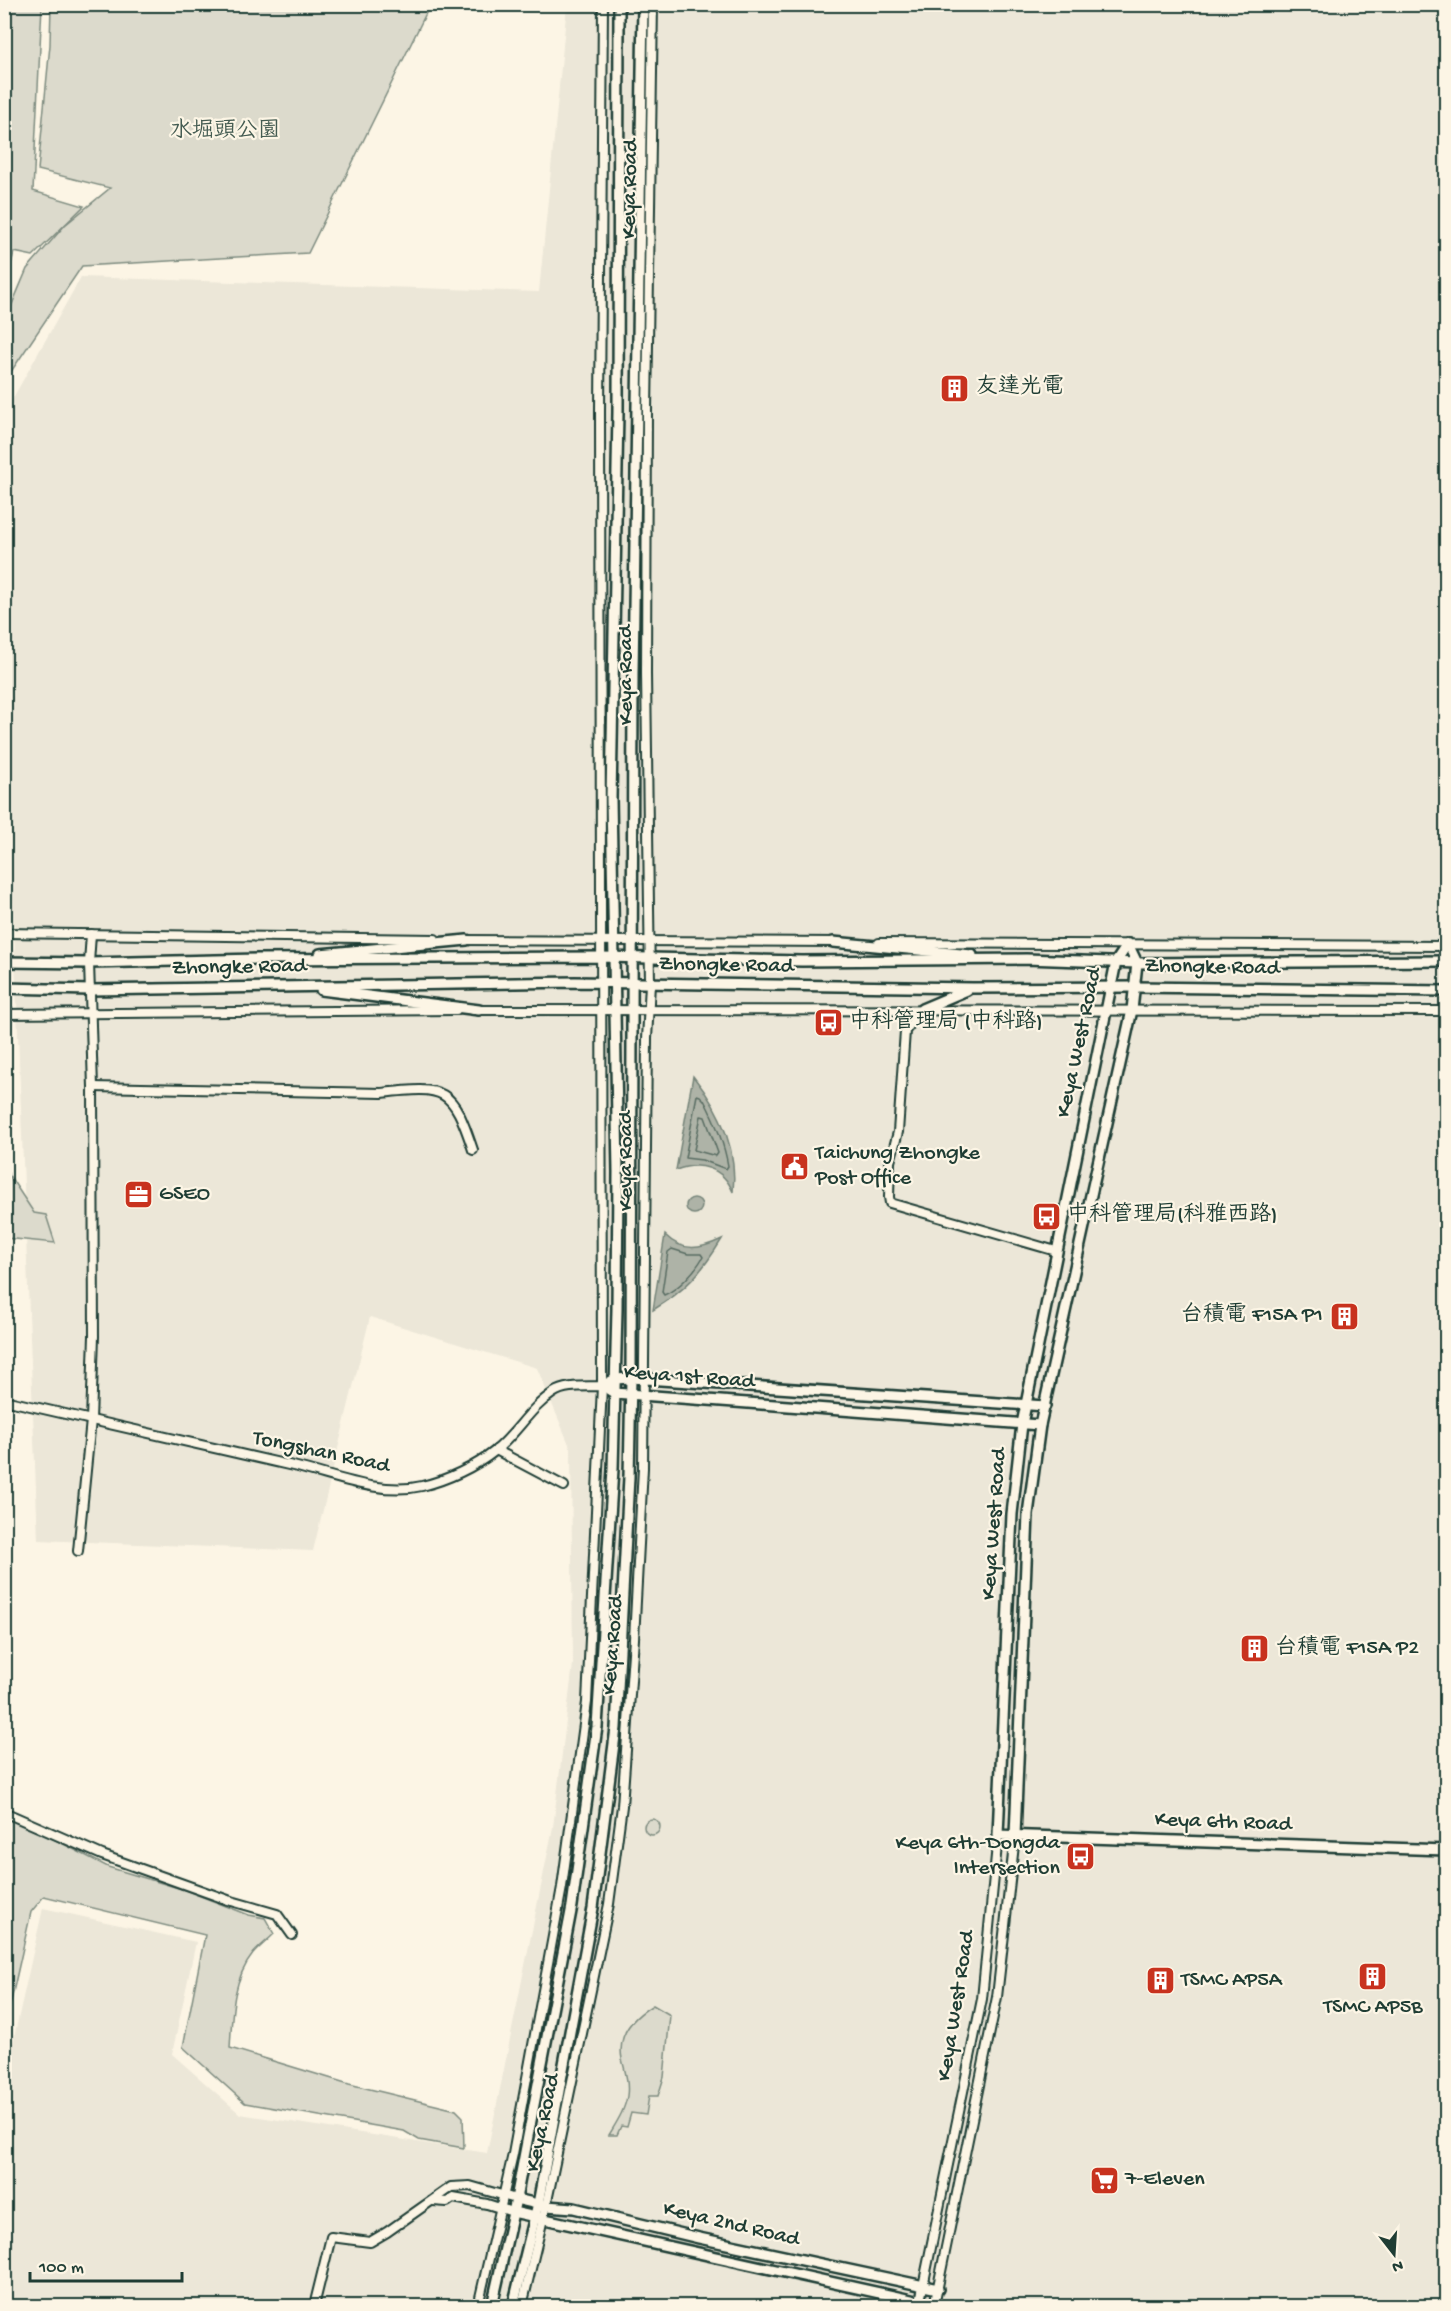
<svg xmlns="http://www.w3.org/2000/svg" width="1451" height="2311" font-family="'Gochi Hand','LXGW WenKai TC',sans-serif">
<rect width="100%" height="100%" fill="#fcf5e5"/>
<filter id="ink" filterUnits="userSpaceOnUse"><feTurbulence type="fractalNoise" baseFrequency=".0167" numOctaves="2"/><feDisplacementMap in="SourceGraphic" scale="12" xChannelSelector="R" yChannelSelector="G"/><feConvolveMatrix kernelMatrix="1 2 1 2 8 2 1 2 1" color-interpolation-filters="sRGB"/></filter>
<g filter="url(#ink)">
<path fill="#ece7d8" d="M567,5h879v2301h-1441v-228l38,-170 153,34 -24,112 68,60 247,39 66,-326 20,-163 -2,-215 -34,-81 -167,-51 -57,234 -275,-11 -25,-632 -8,-265 -1,-229 77,-137 458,15z"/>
<g fill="#dcdacc" stroke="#7e8c80" stroke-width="1.5">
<path d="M5,4l37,1 -9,186 51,15 -51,50 -19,-4 -9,38z"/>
<path d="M51,5h379l-122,248 -226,13 -72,107 -5,37v-89l22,-52 38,-44 45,-37 -72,-18 12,-125z"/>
<path d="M5,1169l29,44 12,2 9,28 -50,-5z"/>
<path d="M5,1818h8l95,49 77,23 64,25 16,3 9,16c-7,7 -15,13 -21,20 -21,26 -21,62 -23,94l119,36 107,26 7,7 1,31 -45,-8 -15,-9 -159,-28 -62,-56 22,-112 -161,-39 -13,16 -26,116z"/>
<circle cx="652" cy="1827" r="8"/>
<path d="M653,2005l17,10 -6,62 -6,19h-9l-3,19 -15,-2 -4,14 -6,-1 -4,9h-8c7,-12 16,-25 18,-39 2,-13 -2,-25 -5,-37 -5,-25 11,-42 31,-54z"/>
</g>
<g fill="#aeb3a7" stroke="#758479" stroke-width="1.5">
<path d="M693,1076c27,34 45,72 40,116 -10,-25 -34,-31 -57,-22z"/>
<circle cx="694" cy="1206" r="8"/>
<path d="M665,1235c18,18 36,14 57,4 -20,33 -36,51 -69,71z"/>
</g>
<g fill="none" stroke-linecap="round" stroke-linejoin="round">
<g stroke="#586c62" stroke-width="1.5">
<path d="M697,1095l3,1 4,4c11,21 20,42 24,66l-2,3 -24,-9 -17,-2z"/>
<path d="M701,1116l4,1 13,36 -2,3 -22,-6z"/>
<path d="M672,1249l16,5h13l2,3c-8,14 -24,32 -39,38l-2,-3 6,-40z"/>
</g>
<defs>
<g id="minor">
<path d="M4,933l431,6"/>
<path d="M462,940l375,2"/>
<path d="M879,943l567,3"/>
<path d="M922,1009l-17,22 -7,101 -8,30 -1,35 1,6 166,48"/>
<path d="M474,1010l972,1"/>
<path d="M4,1014l452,-4"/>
<path d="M93,1087l289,6c64,-7 70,-6 91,57"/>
<path d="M4,1400c97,23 193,44 289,66 40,9 87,30 129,20 25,-6 53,-19 73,-35 21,-17 35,-43 58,-58 13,-9 34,-6 49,-7"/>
<path d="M496,1450l68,36"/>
<path d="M78,1551l13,-131 3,-84 -1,-249 -4,-124 2,-29"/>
<path d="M4,1812l98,43 126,45 49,14 15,21"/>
<path d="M433,2201l14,1 6,-4 34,6 26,8"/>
<path d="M314,2306l17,-69 39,5 17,-10 64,-45 19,-1 46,13"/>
<path d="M478,2306l35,-152 49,-267 25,-185 15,-316 -2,-974 3,-408"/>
<path d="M522,2306l24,-100 63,-302 13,-98 12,-167 9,-171 4,-429 3,-55 -4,-310 1,-262 6,-408"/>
<path d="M919,2306l63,-307 16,-164"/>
<path d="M934,2306l63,-309 18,-161"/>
</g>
<g id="tertiary">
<path d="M833,942l139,13"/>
<path d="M1128,944l-12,18 -94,462 -10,90 -14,321 448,15"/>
<path d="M320,954l147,-14"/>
<path d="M4,962l85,1 169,-4 344,-2 200,4 224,-2 111,4 309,-2"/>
<path d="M4,988l86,2 485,-8 398,6 161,-1 312,4"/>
<path d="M321,990l158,20"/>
<path d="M922,1009l45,-19"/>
<path d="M602,1386l13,-7 16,-1 414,28"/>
<path d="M609,1390l5,3 426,32"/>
<path d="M1015,1836l13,-322 12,-89 92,-415 5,-47 -9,-19"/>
<path d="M516,2199l30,7 28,2 125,30 239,51"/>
<path d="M513,2212l421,93"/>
<path d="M492,2306l24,-107 56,-293 25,-179 16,-258 4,-160 1,-137 -7,-373 7,-387 1,-408"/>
<path d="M513,2306l25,-102 55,-296 23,-180 13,-251 2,-99 2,-704 10,-670"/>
</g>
</defs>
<use href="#minor" stroke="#1f3d34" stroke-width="12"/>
<use href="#tertiary" stroke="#1f3d34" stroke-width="14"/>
<use href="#minor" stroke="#fcf5e5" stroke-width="8"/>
<use href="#tertiary" stroke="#fcf5e5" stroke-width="9"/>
</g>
</g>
<defs>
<symbol id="building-square" viewBox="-11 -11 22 22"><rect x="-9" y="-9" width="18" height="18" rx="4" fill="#c8321e" stroke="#fcf5e5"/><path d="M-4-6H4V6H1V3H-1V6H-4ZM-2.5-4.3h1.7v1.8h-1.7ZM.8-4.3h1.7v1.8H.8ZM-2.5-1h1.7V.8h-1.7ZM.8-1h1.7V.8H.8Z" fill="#fff"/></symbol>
<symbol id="bus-square" viewBox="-11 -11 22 22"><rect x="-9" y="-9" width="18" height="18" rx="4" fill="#c8321e" stroke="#fcf5e5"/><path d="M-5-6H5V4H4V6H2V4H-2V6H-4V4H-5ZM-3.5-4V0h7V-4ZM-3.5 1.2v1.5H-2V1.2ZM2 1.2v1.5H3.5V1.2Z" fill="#fff"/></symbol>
<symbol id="civic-square" viewBox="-11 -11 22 22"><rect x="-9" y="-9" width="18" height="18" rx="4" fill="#c8321e" stroke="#fcf5e5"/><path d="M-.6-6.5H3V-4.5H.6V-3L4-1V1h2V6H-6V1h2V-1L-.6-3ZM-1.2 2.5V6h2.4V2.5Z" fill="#fff"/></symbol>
<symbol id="office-square" viewBox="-11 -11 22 22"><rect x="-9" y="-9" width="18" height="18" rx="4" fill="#c8321e" stroke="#fcf5e5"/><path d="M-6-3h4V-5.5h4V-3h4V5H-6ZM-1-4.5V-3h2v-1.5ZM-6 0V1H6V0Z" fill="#fff"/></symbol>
<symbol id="supermarket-square" viewBox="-11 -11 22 22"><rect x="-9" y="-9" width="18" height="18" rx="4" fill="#c8321e" stroke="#fcf5e5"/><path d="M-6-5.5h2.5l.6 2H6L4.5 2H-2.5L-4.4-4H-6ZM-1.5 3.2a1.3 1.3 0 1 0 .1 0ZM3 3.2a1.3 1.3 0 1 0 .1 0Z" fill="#fff"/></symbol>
</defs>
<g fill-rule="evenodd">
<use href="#building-square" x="938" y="372" width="33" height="33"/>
<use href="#bus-square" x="812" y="1006" width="33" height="33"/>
<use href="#civic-square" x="778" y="1150" width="33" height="33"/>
<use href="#office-square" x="122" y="1178" width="33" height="33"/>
<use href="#bus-square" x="1030" y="1200" width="33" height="33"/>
<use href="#building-square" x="1328" y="1300" width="33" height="33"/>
<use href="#building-square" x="1238" y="1632" width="33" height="33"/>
<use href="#bus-square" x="1064" y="1840" width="33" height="33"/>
<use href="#building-square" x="1356" y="1960" width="33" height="33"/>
<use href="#building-square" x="1144" y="1964" width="33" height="33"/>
<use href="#supermarket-square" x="1088" y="2164" width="33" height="33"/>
</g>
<g text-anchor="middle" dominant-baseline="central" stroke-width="4.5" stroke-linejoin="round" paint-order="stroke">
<g font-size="22" fill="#455c52" stroke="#fcf5e5">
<text x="225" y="132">水堀頭公園</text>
</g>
<g font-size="22" fill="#1f3d34" stroke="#fcf5e5">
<text transform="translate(631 189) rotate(-89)">Keya Road</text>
<text transform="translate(627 675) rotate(-90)">Keya Road</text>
<text transform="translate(726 966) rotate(1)">Zhongke Road</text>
<text transform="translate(239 968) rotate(-1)">Zhongke Road</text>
<text transform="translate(1212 968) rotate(1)">Zhongke Road</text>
<text transform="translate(1080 1043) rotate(-78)">Keya West Road</text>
<text transform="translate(627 1161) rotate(-90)">Keya Road</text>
<text transform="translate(689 1378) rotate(4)">Keya 1st Road</text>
<text transform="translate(321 1453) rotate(12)">Tongshan Road</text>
<text transform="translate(995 1524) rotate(-86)">Keya West Road</text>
<text transform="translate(614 1645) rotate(-86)">Keya Road</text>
<text transform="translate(1223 1823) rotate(2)">Keya 6th Road</text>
<text transform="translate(957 2006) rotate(-81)">Keya West Road</text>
<text transform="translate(544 2123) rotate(-78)">Keya Road</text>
<text transform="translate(731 2225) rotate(13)">Keya 2nd Road</text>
</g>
<g font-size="22" fill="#1f3d34" stroke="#fcf5e5" text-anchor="start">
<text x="976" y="388">友達光電</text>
<text x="849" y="1023">中科管理局 (中科路)</text>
<text x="815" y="1154">Taichung Zhongke<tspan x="815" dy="25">Post Office</tspan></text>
<text x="159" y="1195">GSEO</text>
<text x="1067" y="1216">中科管理局(科雅西路)</text>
<text x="1323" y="1316" text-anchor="end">台積電 F15A P1</text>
<text x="1275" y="1649">台積電 F15A P2</text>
<text x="1060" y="1844" text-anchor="end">Keya 6th-Dongda<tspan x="1060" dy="25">Intersection</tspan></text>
<text x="1181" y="1981">TSMC AP5A</text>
<text x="1373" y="2008" text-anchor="middle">TSMC AP5B</text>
<text x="1125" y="2180">7-Eleven</text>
</g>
</g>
<rect width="1451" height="2311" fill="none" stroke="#fcf5e5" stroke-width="24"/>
<rect x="12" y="12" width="1427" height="2287" fill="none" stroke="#1f3d34" stroke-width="2" filter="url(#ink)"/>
<g transform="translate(1394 2254) rotate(163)" stroke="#fcf5e5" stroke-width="4.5" paint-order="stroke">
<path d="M0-4.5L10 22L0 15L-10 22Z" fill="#1f3d34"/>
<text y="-9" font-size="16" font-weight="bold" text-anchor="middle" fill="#1f3d34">N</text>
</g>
<path d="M30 2272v9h152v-9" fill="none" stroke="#1f3d34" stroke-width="3"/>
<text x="39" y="2272" font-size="18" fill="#1f3d34" stroke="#fcf5e5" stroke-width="4.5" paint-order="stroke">100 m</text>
</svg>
